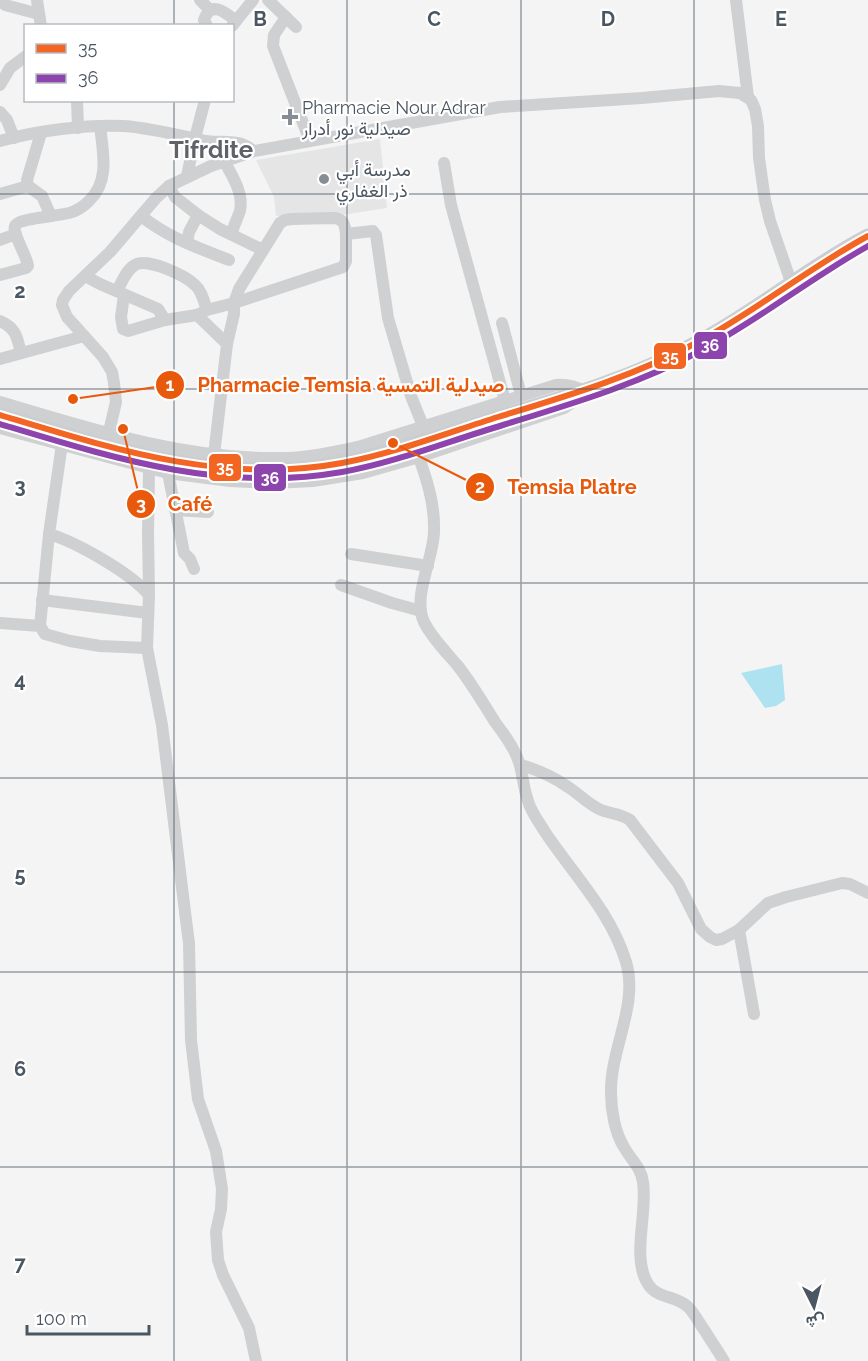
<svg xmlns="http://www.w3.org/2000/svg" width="868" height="1361" font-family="Raleway,Vazirmatn,sans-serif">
<rect width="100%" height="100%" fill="#f4f4f4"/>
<path fill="#e6e5e6" d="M380,139l7,69 -45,7 -66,1 -2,-19 -18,-37z"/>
<path fill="#aee2f0" d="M782,664l3,36 -9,6 -11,2 -24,-35z"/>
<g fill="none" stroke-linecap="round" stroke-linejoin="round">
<g stroke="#ced0d2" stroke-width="12">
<path d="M3,0l2,5 34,9"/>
<path d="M37,0l4,26"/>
<path d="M200,0l10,10"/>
<path d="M268,0l28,27"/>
<path d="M736,0l12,97"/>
<path d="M286,17l-12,18 -1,11 37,95"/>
<path d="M207,26l-3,-6c7,-20 21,-8 32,1"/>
<path d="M232,26l21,-26"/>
<path d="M0,85l10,-17 16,-12"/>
<path d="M77,100l1,28"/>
<path d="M0,112l7,8 7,18"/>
<path d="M41,133l-14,47 1,6 14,10 9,20"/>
<path d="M0,141c35,-10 88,-17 124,-15 27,2 54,9 81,15 12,2 25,-1 37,3 4,1 8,5 12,7"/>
<path d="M224,161c8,14 20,33 16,50 -3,8 -6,15 -9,23"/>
<path d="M444,163l7,42 54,196"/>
<path d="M187,176l8,-38 10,-38"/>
<path d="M169,186l6,11 23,18 22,14 43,21"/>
<path d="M0,194l28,-8"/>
<path d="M141,216c28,22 55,31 88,44"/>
<path d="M0,240l16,-6"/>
<path d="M187,243l2,-11 9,-17"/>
<path d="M0,275l26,-7 2,-2c-1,-10 -16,-33 -13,-40 2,-4 8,-5 12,-6 14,-3 28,-4 42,-7 8,-2 14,-6 20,-12 21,-20 14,-48 11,-75"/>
<path d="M85,276l15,8 58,25 7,11 32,-5"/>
<path d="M117,291c5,-9 9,-21 18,-26 12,-8 51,11 60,20 7,6 9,17 12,25l-10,5 30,29 -13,111"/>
<path d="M124,295l-3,22 2,12 5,2 37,-11"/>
<path d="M207,310l27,-7 109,-36 3,-6v-27"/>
<path d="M0,321c16,7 17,16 21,32"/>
<path d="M502,323l19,72"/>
<path d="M227,344l7,-30v-11l5,-14 41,-66 5,-3 7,-1 42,-1c10,1 11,7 12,16l27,-3 3,4 12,83 23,78 12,30"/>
<path d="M0,359l84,-23"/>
<path d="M0,402c92,27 184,58 281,56 26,0 52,-6 77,-11l198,-62c11,-1 19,1 28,6l-5,7 -15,10 -145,49 -56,16 -50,8 -39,2 -44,-2 -62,-8 -168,-45"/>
<path d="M107,440l9,-38 -2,-19 -2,-11 -9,-15 -36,-40 -5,-12 1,-5 6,-9 41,-39 46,-54 13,-12 42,-20 43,-15 246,-44 142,-9 77,-7 21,2 11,7 4,9 3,17 1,32 6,42 5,21 21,61"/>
<path d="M62,444l-13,90c27,8 82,39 100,61l-2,53 15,77 24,195 3,23 2,97 7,59 18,52 6,38 -1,20 -5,23 2,28 5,15 26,53 7,33"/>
<path d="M417,452c9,25 18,51 17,79 0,27 -22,65 -10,91 8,16 22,30 34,44 14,18 25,37 37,56 6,8 12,16 17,25 12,20 9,34 16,54 3,11 11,21 17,31 28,42 66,80 81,130 13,43 -16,87 -15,131 0,17 4,40 13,54 7,13 17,20 19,35 5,30 -12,76 5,102 8,14 28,12 39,22 7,6 12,17 18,25 6,10 13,20 19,30"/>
<path d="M168,473l16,80 6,6 4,10"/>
<path d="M175,510l33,2"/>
<path d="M351,554l77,12"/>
<path d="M341,585l51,18 29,8"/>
<path d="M149,595l-1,-62 1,-64"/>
<path d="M42,600l106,13"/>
<path d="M0,623l40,3 5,8 25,7 30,5 47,2"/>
<path d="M40,626l9,-92"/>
<path d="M521,765c17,5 33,12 47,22 11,7 19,16 31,22 10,5 21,4 31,11l48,63 23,46 9,8 6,3 6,-1 17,-9 29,-27 18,-6 56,-14 8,1 18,9"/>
<path d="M739,930l15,84"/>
</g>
<path stroke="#caced1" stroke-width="15" d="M0,415c68,20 142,45 212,52 49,6 100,3 148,-8 15,-3 30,-9 45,-13 31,-9 62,-19 93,-29 69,-20 137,-40 200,-75 59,-31 110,-75 170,-106"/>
<defs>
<path id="bus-1" d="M0,415c113,34 223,70 342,48 53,-10 105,-30 156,-46 69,-21 137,-41 200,-75 59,-32 111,-74 170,-106"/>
<path id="bus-2" d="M0,424c113,34 222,69 342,48 55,-10 107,-31 161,-47 68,-21 136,-41 199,-75 58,-31 109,-72 166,-104"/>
</defs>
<use href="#bus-1" stroke="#fff" stroke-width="10"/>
<use href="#bus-2" stroke="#fff" stroke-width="10"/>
<use href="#bus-1" stroke="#f26522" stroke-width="6"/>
<use href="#bus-2" stroke="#8e44ad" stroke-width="6"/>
</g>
<path fill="none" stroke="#4a5661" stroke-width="1.5" stroke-opacity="0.55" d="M174,0v26M347,0v1361M521,0v1361M694,0v1361M174,100v1261M0,194h868M0,389h868M0,583h868M0,778h868M0,972h868M0,1167h868"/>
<g fill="#868d94" stroke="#fff" stroke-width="2">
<path d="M287 108h6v6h6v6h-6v6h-6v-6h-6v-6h6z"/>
<circle cx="324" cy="179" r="6"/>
</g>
<g text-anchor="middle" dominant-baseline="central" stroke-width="4.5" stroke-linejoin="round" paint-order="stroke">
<g font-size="18" fill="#4a5661" stroke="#fff" text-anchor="start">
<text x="302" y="107">Pharmacie Nour Adrar<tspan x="302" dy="21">صيدلية نور أدرار</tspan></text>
<text x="336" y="169">مدرسة أبي<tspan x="336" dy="21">ذر الغفاري</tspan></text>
</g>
<g font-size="24" font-weight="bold" fill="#5f6368" stroke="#fff">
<text x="211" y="149">Tifrdite</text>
</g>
</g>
<g font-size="20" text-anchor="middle" font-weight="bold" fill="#4a5661" stroke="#fff" stroke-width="4.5" stroke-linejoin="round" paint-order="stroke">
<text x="260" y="26">B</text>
<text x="434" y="26">C</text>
<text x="608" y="26">D</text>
<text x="781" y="26">E</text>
<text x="20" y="298">2</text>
<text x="20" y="493">3</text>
<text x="20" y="687">4</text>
<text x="20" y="882">5</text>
<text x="20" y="1076">6</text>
<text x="20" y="1271">7</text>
</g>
<path fill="none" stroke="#e8590c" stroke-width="2" d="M73 399L170 385M393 443L480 487M123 429L141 504"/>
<g fill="#e8590c" stroke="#fff" stroke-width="2">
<circle cx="73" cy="399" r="6"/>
<circle cx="393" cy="443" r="6"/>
<circle cx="123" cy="429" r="6"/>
<circle cx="170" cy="385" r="15"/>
<circle cx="480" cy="487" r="15"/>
<circle cx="141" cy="504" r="15"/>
</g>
<g font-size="18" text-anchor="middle" font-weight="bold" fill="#fff">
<text x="170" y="391">1</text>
<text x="480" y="493">2</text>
<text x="141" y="510">3</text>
</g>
<g font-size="20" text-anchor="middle" font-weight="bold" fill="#e8590c" stroke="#fff" stroke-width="4.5" stroke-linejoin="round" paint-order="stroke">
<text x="351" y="392">Pharmacie Temsia صيدلية التمسية</text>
<text x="572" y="494">Temsia Platre</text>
<text x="190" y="511">Café</text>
</g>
<g stroke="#fff" stroke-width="2">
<rect x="693" y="331" width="35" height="29" rx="6" fill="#8e44ad"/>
<rect x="653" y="342" width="34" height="28" rx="6" fill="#f26522"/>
<rect x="208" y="453" width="34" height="29" rx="6" fill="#f26522"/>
<rect x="253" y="463" width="34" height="29" rx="6" fill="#8e44ad"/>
</g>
<g font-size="16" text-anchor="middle" font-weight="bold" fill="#fff">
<text x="710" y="351">36</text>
<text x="670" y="362">35</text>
<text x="225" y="473">35</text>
<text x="270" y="484">36</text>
</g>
<rect x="24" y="24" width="210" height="78" fill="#ffffff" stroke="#b7bbc0" stroke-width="1.5"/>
<rect x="36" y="44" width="30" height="9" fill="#f26522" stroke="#b7bbc0" stroke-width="1.5"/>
<text x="78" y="54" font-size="18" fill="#4a5661">35</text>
<rect x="36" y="74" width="30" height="9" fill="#8e44ad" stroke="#b7bbc0" stroke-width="1.5"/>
<text x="78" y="84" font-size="18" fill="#4a5661">36</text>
<g transform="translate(814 1307) rotate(174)" stroke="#ffffff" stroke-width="4.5" paint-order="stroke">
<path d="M0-4.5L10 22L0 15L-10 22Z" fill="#4a5661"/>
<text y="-9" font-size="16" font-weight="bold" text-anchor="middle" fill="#4a5661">ش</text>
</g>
<path d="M27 1325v9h122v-9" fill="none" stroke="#4a5661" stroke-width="3"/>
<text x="36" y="1325" font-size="18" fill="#4a5661" stroke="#ffffff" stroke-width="4.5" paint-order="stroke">100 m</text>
</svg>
